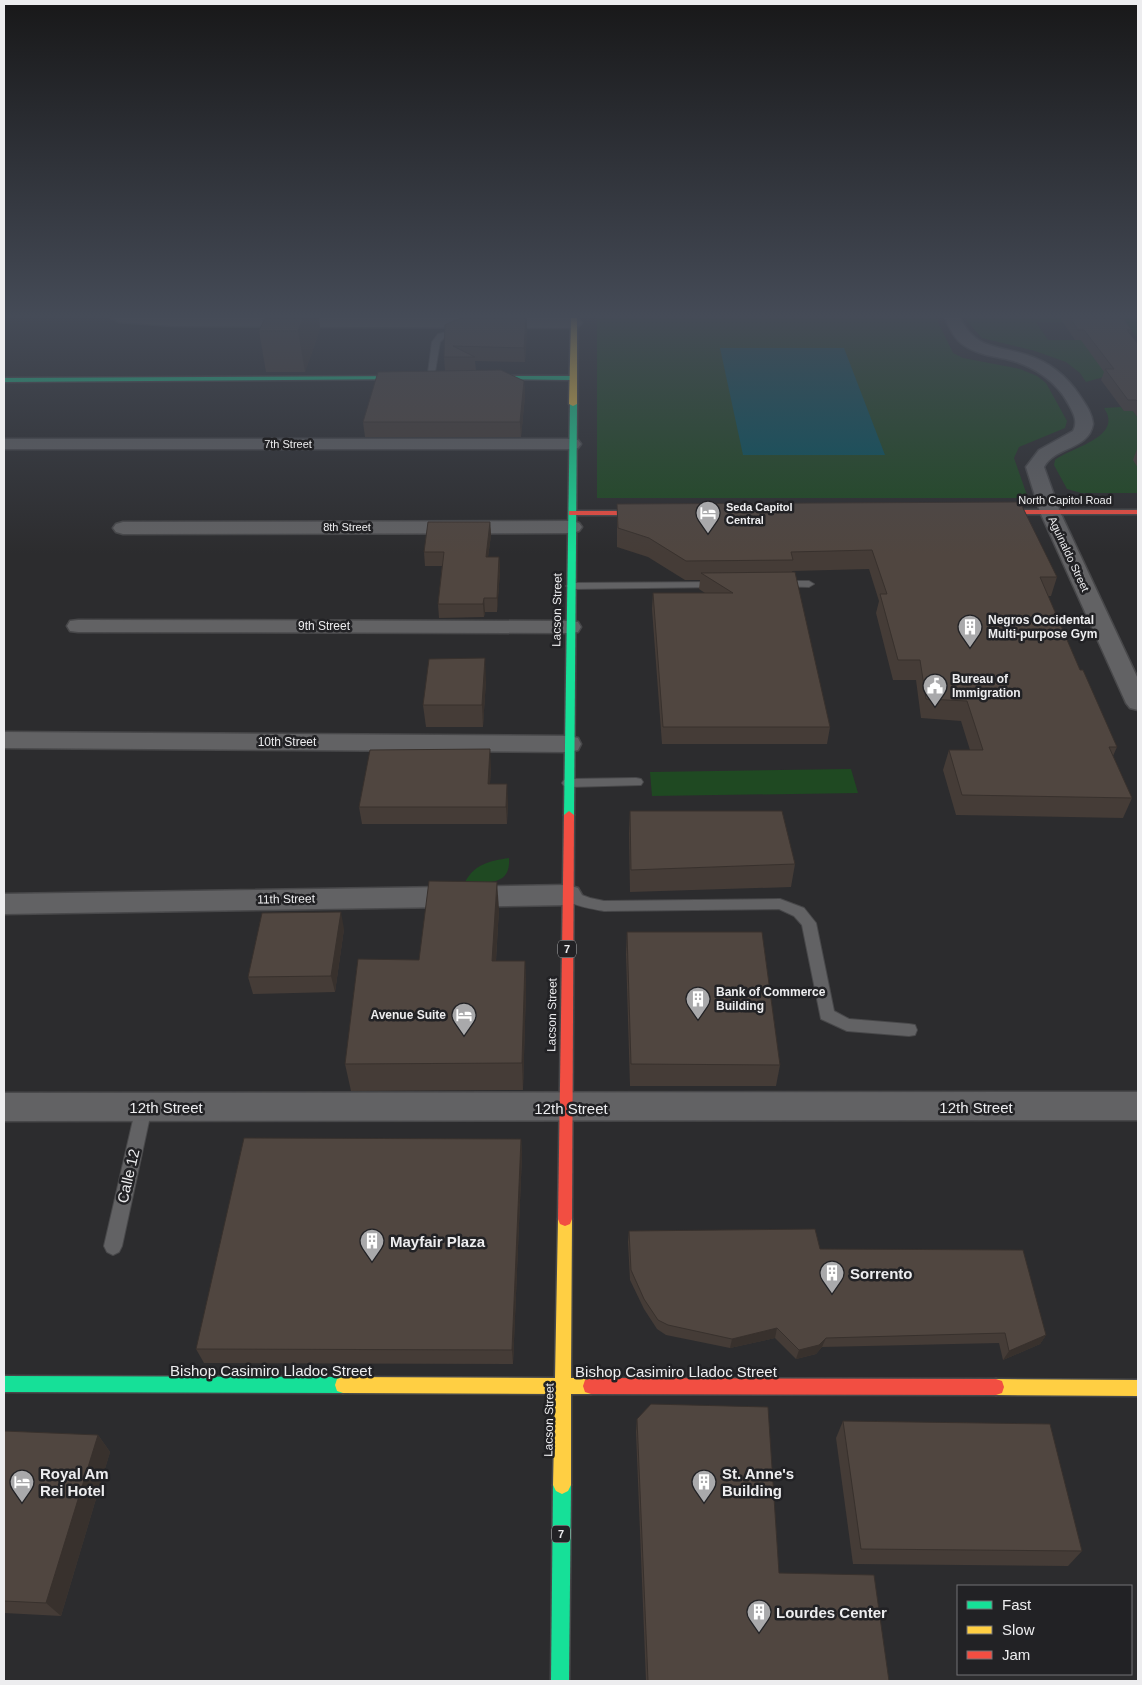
<svg xmlns="http://www.w3.org/2000/svg" width="1142" height="1685" font-family="Arial,sans-serif">
<rect width="100%" height="100%" fill="#2c2c2e"/>
<g fill="#1f4922">
<path d="M597,318h339l17,35 10,5 57,11 17,7 9,7 21,38 -2,7 -46,19 -5,11 14,40h-431z"/>
<path d="M967,318h169l2,2v18l-13,-16h-89l12,18h40l19,36 -21,6 -6,-9 -14,-11 -31,-11 -53,-13 -16,-18z"/>
<path d="M1121,407l3,4h9l5,7v75h-57l-14,-4 -13,-24 1,-5c17,-13 69,-23 49,-52z"/>
<path d="M851,769l7,24 -206,3 -2,-24z"/>
<path d="M509,858c2,29 -23,24 -44,24 10,-18 24,-21 44,-24z"/>
</g>
<path fill="#04545f" d="M720,348h124l41,107h-142z"/>
<g fill="none" stroke-linecap="round" stroke-linejoin="round">
<defs>
<g id="lane">
<path d="M463,328h3v4l-22,6 -4,4 -6,36 -7,2 5,-38 6,-8z"/>
<path d="M779,581h30l5,3 -5,3 -34,-1 -1,-2z"/>
<path d="M718,582l5,3 -1,2 -151,2 -5,-3 5,-3z"/>
<path d="M636,778l5,1 2,3 -2,3 -72,2 -5,-1 -2,-3 2,-3 5,-1z"/>
<path d="M568,890l22,8 14,3 176,-2 24,9 12,15 18,88 15,8 60,5 6,1 2,5 -2,5 -6,1 -62,-5 -26,-12 -19,-94 -8,-9 -15,-7 -175,2c-11,-2 -38,-6 -43,-16l2,-4z"/>
<path d="M144,1100l6,2 2,5 -30,139 -3,6 -6,3 -6,-3 -3,-6 32,-139 2,-5z"/>
</g>
<g id="street">
<path d="M112,318h462l5,2 3,3 -3,3 -5,2 -400,-2 -55,-4z"/>
<path d="M945,318h15c16,32 37,27 67,37 22,7 40,21 53,41 6,9 12,17 13,28 -4,26 -38,22 -49,43l16,45 78,167v31l-8,-2 -4,-5 -86,-191 -14,-45 13,-17 34,-19c5,-9 1,-17 -4,-26 -12,-24 -37,-40 -63,-46 -14,-3 -29,-5 -41,-13 -10,-6 -15,-17 -20,-28z"/>
<path d="M4,439h568l6,1 3,4 -3,4 -6,1h-568z"/>
<path d="M572,521l7,2 3,4 -3,4 -7,2 -449,1 -7,-2 -3,-4 3,-4 7,-2z"/>
<path d="M78,620l492,1 8,1 3,5 -3,5 -8,1 -492,-1 -8,-1 -3,-5 3,-5z"/>
<path d="M4,732l565,4 9,2 3,6 -3,6 -9,2 -565,-4z"/>
<path d="M568,885l10,3 4,7 -4,7 -10,3 -564,9v-20z"/>
<path d="M1138,1092v28l-1134,1v-28z"/>
</g>
<g id="fast">
<path d="M412,376l2,1v2l-410,3v-4z"/>
<path d="M480,376h93l3,2 -3,2 -95,-1v-2z"/>
<path d="M570,402l7,2 -3,411 -5,4 -5,-4z"/>
<path d="M4,1376l339,1 6,2 2,6 -2,6 -6,2 -339,-1z"/>
<path d="M562,1476l6,3 3,6 -2,196h-18l2,-196 3,-6z"/>
</g>
<g id="slow">
<path d="M571,318h6v86l-4,2 -4,-2z"/>
<path d="M565,1212l5,2 2,5 -1,159h20l6,2 2,6 -2,6 -6,2h-20v91l-3,6 -6,3 -6,-3 -3,-6 2,-91 -212,-1 -6,-2 -2,-6 2,-6 6,-2 212,1 3,-159 2,-5z"/>
<path d="M996,1379l142,1v16l-142,-1 -6,-2 -2,-6 2,-6z"/>
</g>
<g id="jam">
<rect x="984" y="510" width="154" height="4"/>
<path d="M569,511h85l4,2 -4,2h-85z"/>
<path d="M569,811l5,4 -2,404 -2,5 -5,2 -5,-2 -2,-5 6,-404z"/>
<path d="M591,1378l405,1 6,2 2,6 -2,6 -6,2 -405,-1 -6,-2 -2,-6 2,-6z"/>
</g>
</defs>
<use href="#lane" stroke="#48484a" stroke-width="2"/>
<use href="#street" stroke="#48484a" stroke-width="3"/>
<use href="#fast" stroke="#48484a" stroke-width="3"/>
<use href="#slow" stroke="#48484a" stroke-width="3"/>
<use href="#jam" stroke="#48484a" stroke-width="3"/>
<use href="#lane" fill="#626264" fill-rule="evenodd"/>
<use href="#street" fill="#626264" fill-rule="evenodd"/>
<use href="#fast" fill="#16e098" fill-rule="evenodd"/>
<use href="#slow" fill="#ffcf43" fill-rule="evenodd"/>
<use href="#jam" fill="#f24e42" fill-rule="evenodd"/>
</g>
<g fill="#453c37">
<path d="M265,318h54l1,11 -15,43h-39l-7,-41z"/>
<path d="M527,318v12l-2,32 -50,-1 1,9 48,11 1,15 -4,41h-156l-2,-15 82,-51 -1,-14 1,-32z"/>
<path d="M1060,318h63l9,12 -2,4 8,10v74l-5,-7h-9l-23,-31 3,-8 -23,-32h-6z"/>
<path d="M1137,449h1v19l-5,-8z"/>
<path d="M617,504l440,73 -6,19h-3l32,74 37,77 -4,9 19,42 -9,20 -167,-3 -13,-45 6,-20h21l-9,-29 -40,-3 -5,-38h-23l-17,-67 3,-12 -10,-32 -77,2 38,156 -3,17h-165l-10,-135 1,-16h52l-6,-4 1,-9h-15l-37,-23 -31,-10z"/>
<path d="M490,522l1,13 -3,22h11l1,14 -3,41h-12l-1,5 -45,1 -1,-14 4,-38h-17l-1,-14z"/>
<path d="M486,680l-3,47h-57l-3,-22z"/>
<path d="M491,766l-1,18 18,17 -1,23h-145l-3,-17z"/>
<path d="M630,811l165,53 -4,23 -161,5 -1,-59z"/>
<path d="M499,909l-3,52h29l1,28 -3,101 -172,1 -6,-27 74,-104z"/>
<path d="M344,929l-9,63 -82,2 -5,-17z"/>
<path d="M627,932l153,133 -4,21h-146l-4,-132z"/>
<path d="M521,1139l1,16 -9,209 -309,-1 -8,-14z"/>
<path d="M629,1231l191,18 226,86 -6,9 -37,16 -4,-17 -177,4 -6,7 -20,5 -21,-21 -45,10 -64,-13 -9,-6 -13,-20 -14,-29 -2,-38z"/>
<path d="M637,1419l142,154 110,108h-243l-10,-249z"/>
<path d="M843,1421l239,130 -14,15 -215,-2 -17,-126z"/>
<path d="M4,1431l94,4 12,17 -49,164 -57,-3z"/>
</g>
<g fill="#38312d">
<path d="M303,318h16l1,11 -15,43 -7,-41z"/>
<path d="M527,318v12l-2,32 -1,-14z"/>
<path d="M524,381l1,15 -4,41 -1,-15z"/>
<path d="M490,522l1,13 -5,36v-14z"/>
<path d="M499,557l1,14 -3,41v-14z"/>
<path d="M484,598l1,14 -1,5 -1,-13z"/>
<path d="M485,658l1,22 -3,47 -1,-22z"/>
<path d="M490,749l1,17 -2,35 -1,-17z"/>
<path d="M507,784l1,17 -1,23 -1,-17z"/>
<path d="M497,882l2,27 -5,80 -2,-28z"/>
<path d="M341,912l3,17 -9,63 -4,-16z"/>
<path d="M525,961l1,28 -3,101 -1,-27z"/>
<path d="M521,1139l1,16 -9,209 -1,-14z"/>
<path d="M777,1328l-2,10 -45,10 2,-9z"/>
<path d="M1046,1335l-6,9 -37,16 6,-9z"/>
<path d="M826,1338l-4,9 -6,7 -20,5 3,-9z"/>
<path d="M98,1435l12,17 -49,164 -15,-13z"/>
</g>
<g fill="#504640" stroke="#38312d">
<path d="M265,318h38l-5,13h-39z"/>
<path d="M462,318h64l-2,30 -71,-2 22,11h-31l1,-32 6,-3z"/>
<path d="M1070,318h53l9,12h-5l11,14v58l-2,-2h-8l-23,-31h9l-30,-39h-6z"/>
<path d="M501,370l23,11 -4,41h-157l15,-50z"/>
<path d="M1020,502l37,75h-17l40,93h3l34,77h-8l23,51 -170,-3 -13,-45h34l-16,-49 -41,-2 -6,-39h-22l-18,-66h7l-15,-44 -81,2 2,8 -107,1 -37,-23 -31,-10 -1,-24z"/>
<path d="M428,522h62l-4,35h13l-2,41h-13l-1,6h-45l6,-52h-20z"/>
<path d="M795,572l35,155h-167l-10,-134h80l-32,-20z"/>
<path d="M485,658l-3,47h-59l6,-46z"/>
<path d="M490,749l-2,35h19l-1,23h-147l11,-57z"/>
<path d="M630,811h152l13,53 -164,6z"/>
<path d="M429,881l68,1 -5,79h33l-3,102 -177,1 13,-105 61,1z"/>
<path d="M341,912l-10,64 -83,1 14,-64z"/>
<path d="M627,932h135l18,133 -149,-1z"/>
<path d="M244,1138l277,1 -9,211 -316,-1z"/>
<path d="M815,1229l5,20 203,1 23,85 -37,16 -4,-18 -179,5 -7,7 -20,5 -22,-22 -45,11 -64,-14 -10,-5 -14,-21 -13,-29 -2,-39z"/>
<path d="M651,1404l117,3 11,166 95,2 15,106h-241l-11,-262z"/>
<path d="M843,1421l207,3 32,127 -221,-2z"/>
<path d="M4,1431l94,4 -52,168 -42,-2z"/>
</g>
<linearGradient id="sky" x2="0" y2="1"><stop stop-color="#181819"/><stop offset="0.57" stop-color="#454b57"/><stop offset="1" stop-color="#454b57" stop-opacity="0"/></linearGradient>
<rect width="1142" height="554" fill="url(#sky)"/>
<defs>
<symbol id="hotel-pin" viewBox="-11 -11 22 30"><path d="M0 17L-7.5 6A9.5 9.5 0 1 1 7.5 6Z" fill="#a9a9ab" stroke="#222225"/><path d="M-6-4.5h1.5V1H6V5H4.5V3h-9V5H-6ZM-4 0a1.8 1.8 0 1 1 3.6 0ZM.5 0V-2.5h3Q6-2.5 6 0Z" fill="#fff"/></symbol>
<symbol id="building-pin" viewBox="-11 -11 22 30"><path d="M0 17L-7.5 6A9.5 9.5 0 1 1 7.5 6Z" fill="#a9a9ab" stroke="#222225"/><path d="M-4-6H4V6H1V3H-1V6H-4ZM-2.5-4.3h1.7v1.8h-1.7ZM.8-4.3h1.7v1.8H.8ZM-2.5-1h1.7V.8h-1.7ZM.8-1h1.7V.8H.8Z" fill="#fff"/></symbol>
<symbol id="civic-pin" viewBox="-11 -11 22 30"><path d="M0 17L-7.5 6A9.5 9.5 0 1 1 7.5 6Z" fill="#a9a9ab" stroke="#222225"/><path d="M-.6-6.5H3V-4.5H.6V-3L4-1V1h2V6H-6V1h2V-1L-.6-3ZM-1.2 2.5V6h2.4V2.5Z" fill="#fff"/></symbol>
</defs>
<g fill-rule="evenodd">
<use href="#hotel-pin" x="694" y="499" width="28" height="38"/>
<use href="#building-pin" x="956" y="613" width="28" height="38"/>
<use href="#civic-pin" x="921" y="672" width="28" height="38"/>
<use href="#building-pin" x="684" y="985" width="28" height="38"/>
<use href="#hotel-pin" x="450" y="1001" width="28" height="38"/>
<use href="#building-pin" x="358" y="1227" width="28" height="38"/>
<use href="#building-pin" x="818" y="1259" width="28" height="38"/>
<use href="#hotel-pin" x="8" y="1468" width="28" height="38"/>
<use href="#building-pin" x="690" y="1468" width="28" height="38"/>
<use href="#building-pin" x="745" y="1598" width="28" height="38"/>
</g>
<g text-anchor="middle" dominant-baseline="central" stroke-width="5" stroke-linejoin="round" paint-order="stroke">
<g font-size="11" fill="#ededef" stroke="#222225">
<text x="288" y="444">7th Street</text>
<text x="1065" y="500">North Capitol Road</text>
<text x="347" y="527">8th Street</text>
<text transform="translate(1069 554) rotate(65)">Aguinaldo Street</text>
</g>
<g font-size="11" font-weight="bold" fill="#ededef" stroke="#222225" text-anchor="start">
<text x="726" y="507">Seda Capitol<tspan x="726" dy="13">Central</tspan></text>
</g>
<g fill="#222225" stroke="#b0b0b2" stroke-width="1">
<rect x="558" y="940.5" width="18" height="17" rx="4"/>
<rect x="552" y="1525.5" width="18" height="17" rx="4"/>
</g>
<g font-size="11" font-weight="bold" fill="#ededef">
<text x="567" y="949">7</text>
<text x="561" y="1534">7</text>
</g>
<g font-size="12" fill="#ededef" stroke="#222225">
<text transform="translate(557 610) rotate(-89)">Lacson Street</text>
<text x="324" y="626">9th Street</text>
<text x="287" y="742">10th Street</text>
<text transform="translate(286 899) rotate(-1)">11th Street</text>
<text transform="translate(552 1015) rotate(-89)">Lacson Street</text>
<text transform="translate(549 1420) rotate(-89)">Lacson Street</text>
</g>
<g font-size="12" font-weight="bold" fill="#ededef" stroke="#222225" text-anchor="start">
<text x="988" y="620">Negros Occidental<tspan x="988" dy="14">Multi-purpose Gym</tspan></text>
<text x="952" y="679">Bureau of<tspan x="952" dy="14">Immigration</tspan></text>
<text x="716" y="992">Bank of Commerce<tspan x="716" dy="14">Building</tspan></text>
<text x="446" y="1015" text-anchor="end">Avenue Suite</text>
</g>
<g font-size="15" fill="#ededef" stroke="#222225">
<text x="166" y="1107">12th Street</text>
<text x="976" y="1107">12th Street</text>
<text x="571" y="1108">12th Street</text>
<text transform="translate(128 1176) rotate(-77)">Calle 12</text>
<text x="271" y="1370">Bishop Casimiro Lladoc Street</text>
<text x="676" y="1371">Bishop Casimiro Lladoc Street</text>
</g>
<g font-size="15" font-weight="bold" fill="#ededef" stroke="#222225" text-anchor="start">
<text x="390" y="1241">Mayfair Plaza</text>
<text x="850" y="1273">Sorrento</text>
<text x="40" y="1473">Royal Am<tspan x="40" dy="17">Rei Hotel</tspan></text>
<text x="722" y="1473">St. Anne's<tspan x="722" dy="17">Building</tspan></text>
<text x="776" y="1612">Lourdes Center</text>
</g>
</g>
<rect width="1142" height="1685" fill="none" stroke="#ededef" stroke-width="10"/>
<rect x="957" y="1585" width="175" height="90" fill="#222225" stroke="#737376"/>
<rect x="967" y="1601" width="25" height="8" fill="#16e098" stroke="#737376"/>
<text x="1002" y="1610" font-size="15" fill="#ededef">Fast</text>
<rect x="967" y="1626" width="25" height="8" fill="#ffcf43" stroke="#737376"/>
<text x="1002" y="1635" font-size="15" fill="#ededef">Slow</text>
<rect x="967" y="1651" width="25" height="8" fill="#f24e42" stroke="#737376"/>
<text x="1002" y="1660" font-size="15" fill="#ededef">Jam</text>
</svg>
